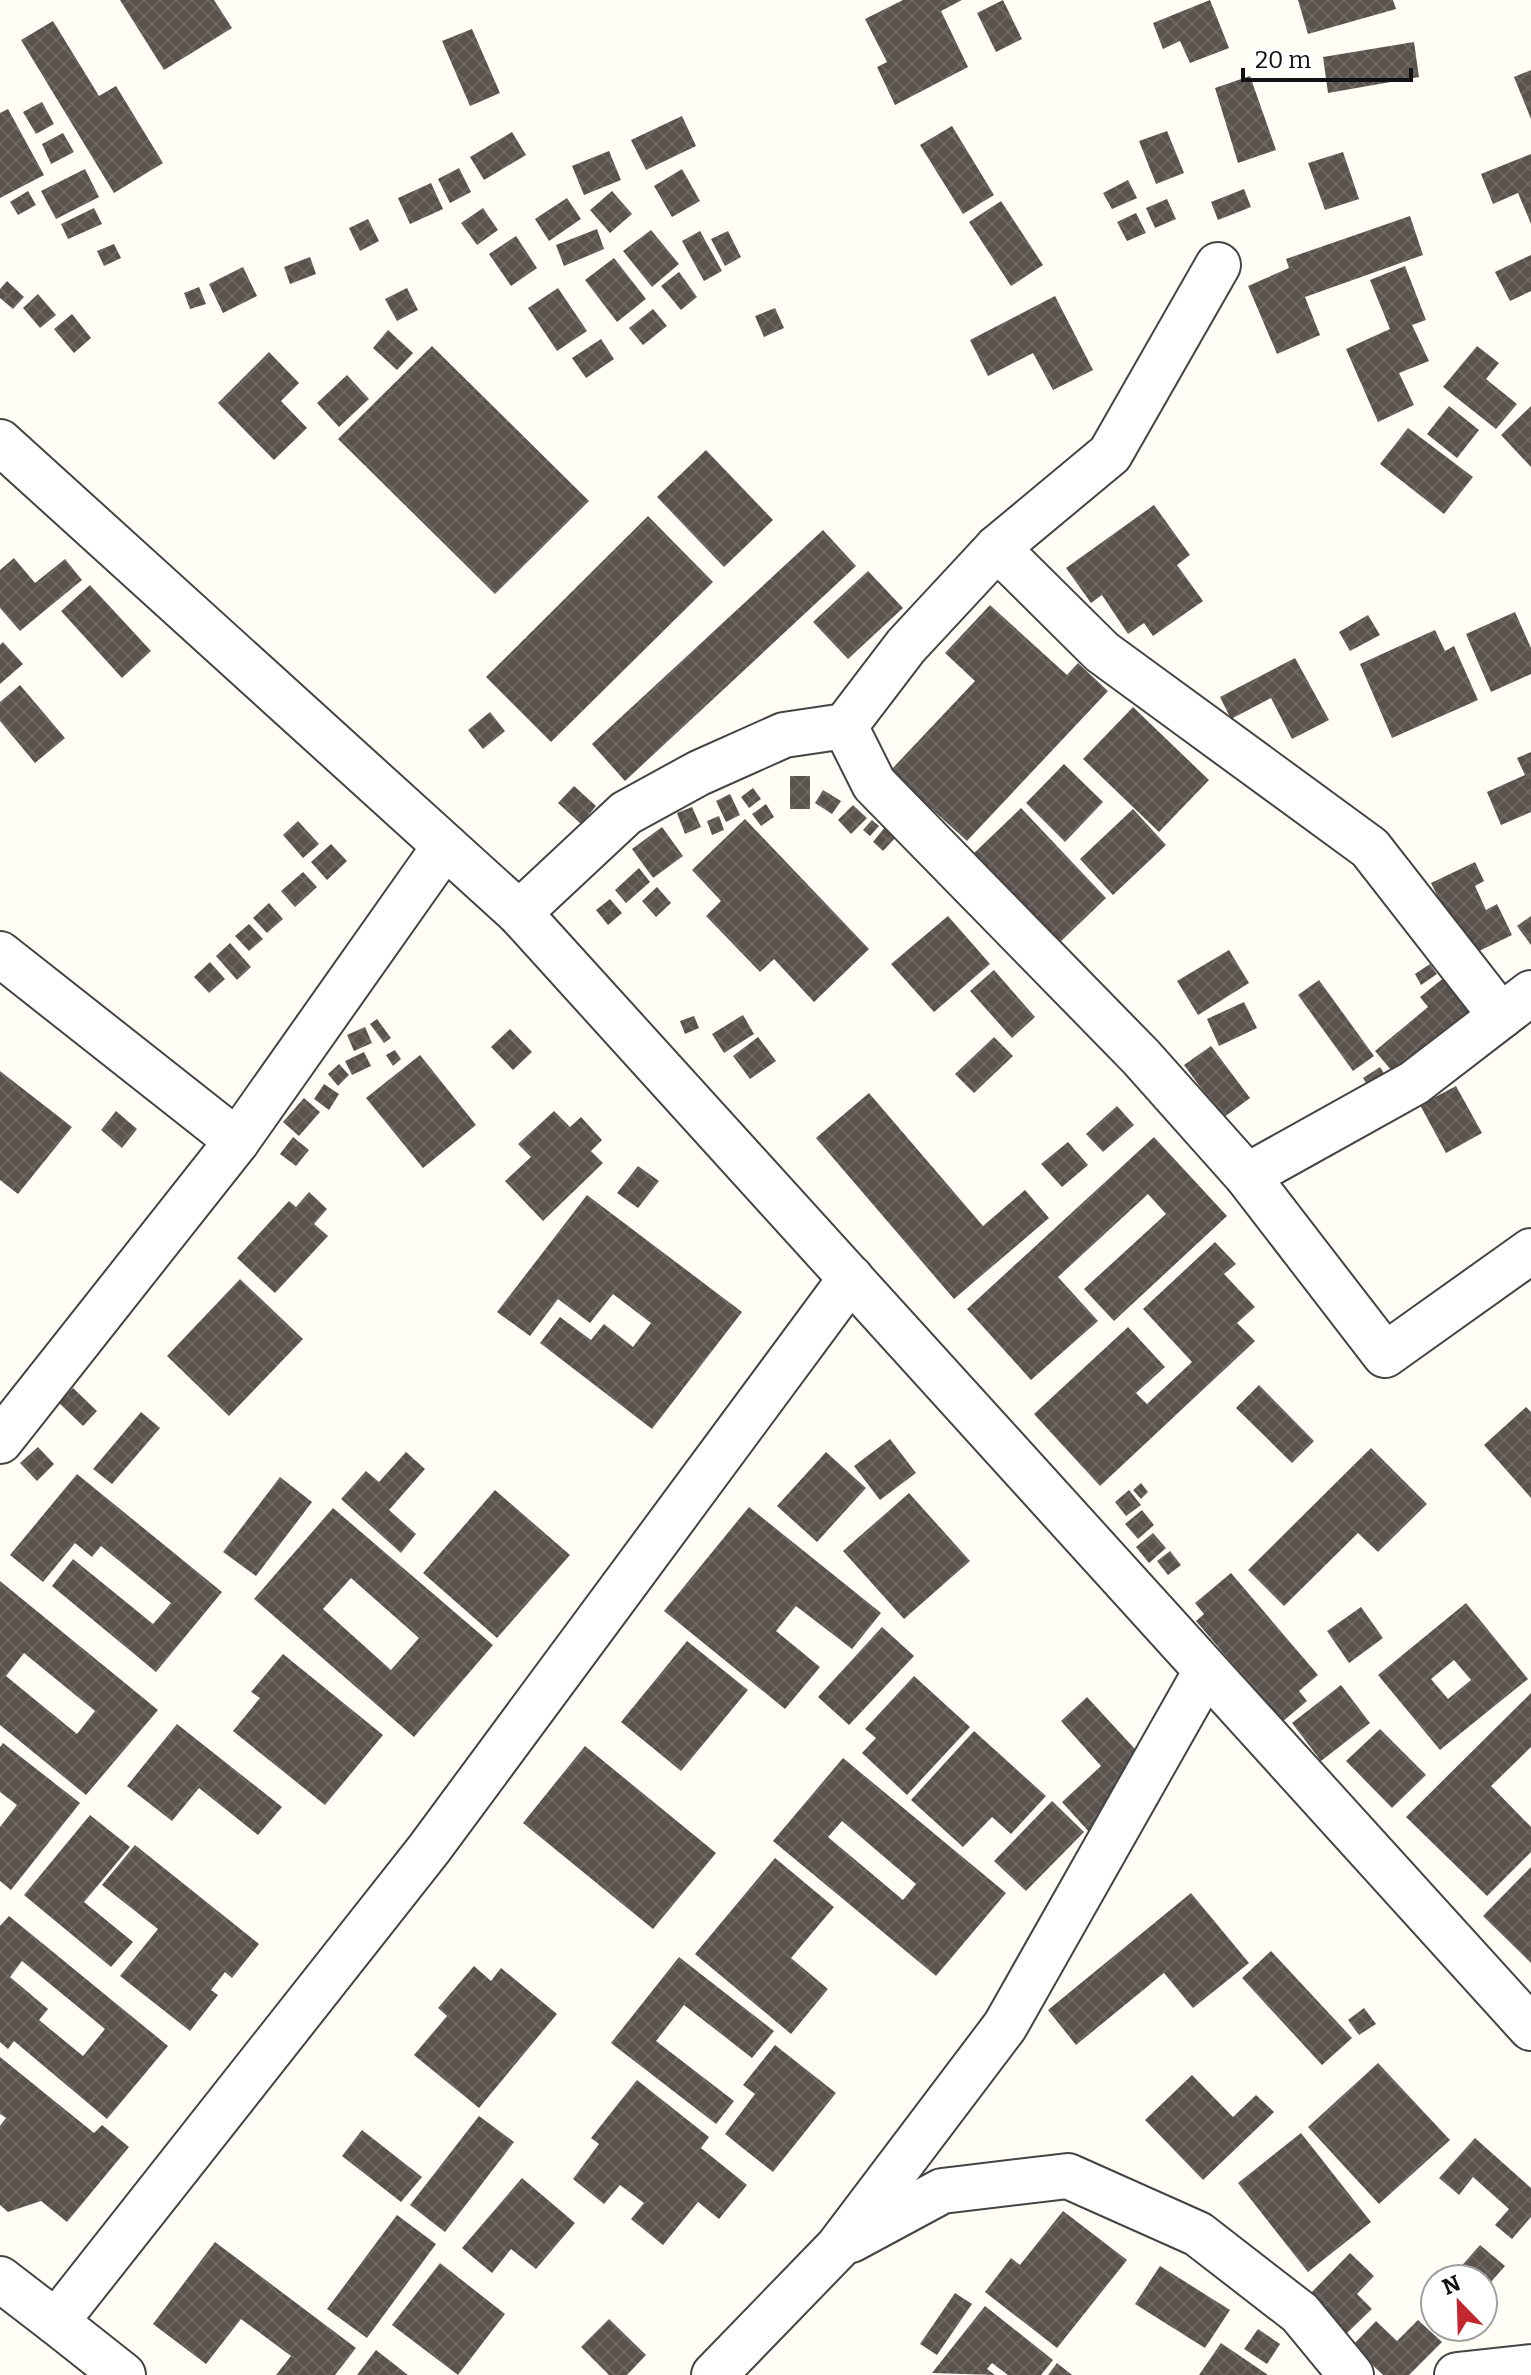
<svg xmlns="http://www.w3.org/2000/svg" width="1531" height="2375" font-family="Bitter,serif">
<defs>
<pattern id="building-cross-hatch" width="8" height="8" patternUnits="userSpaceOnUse" patternTransform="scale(2)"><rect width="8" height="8" fill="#5a524d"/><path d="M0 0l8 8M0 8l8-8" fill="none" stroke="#6d6662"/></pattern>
</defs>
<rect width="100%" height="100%" fill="#fffdf5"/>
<g fill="url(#building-cross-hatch)" fill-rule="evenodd">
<path d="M120,0h94l18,28 -68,42z"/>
<path d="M903,0h59l-21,11 27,56 -73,38 -18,-38 10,-5 -22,-43z"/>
<path d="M1003,0l19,39 -26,13 -19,-39z"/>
<path d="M1210,0l19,48 -39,15 -10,-22 -17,8 -10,-26z"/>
<path d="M1298,0h95l3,9 -88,25z"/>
<path d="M53,21l46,75 17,-10 47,77 -49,30 -93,-153z"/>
<path d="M472,29l28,64 -30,13 -28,-65z"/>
<path d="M1414,42l5,35 -91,16 -5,-36z"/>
<path d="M1531,70v49l-17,-42z"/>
<path d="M1250,76l26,74 -38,13 -23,-75z"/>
<path d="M42,102l12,22 -18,10 -13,-22z"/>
<path d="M8,109l36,66 -44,23v-85z"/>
<path d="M682,116l14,30 -50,24 -15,-30z"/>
<path d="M952,126l42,69 -31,19 -43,-69z"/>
<path d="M1167,131l17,42 -28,11 -17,-43z"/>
<path d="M512,132l14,23 -42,25 -14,-23z"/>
<path d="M63,133l11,19 -23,12 -9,-20z"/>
<path d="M609,151l12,29 -37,15 -12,-29z"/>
<path d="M1343,152l16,47 -34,11 -17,-47z"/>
<path d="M1531,154v70l-13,-31 -25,11 -12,-30z"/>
<path d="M459,168l12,24 -21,11 -12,-24z"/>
<path d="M85,169l14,28 -43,22 -15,-28z"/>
<path d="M682,169l18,32 -28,16 -18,-31z"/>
<path d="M1128,180l9,18 -25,11 -9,-16z"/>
<path d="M431,183l12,26 -33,15 -12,-26z"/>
<path d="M1244,189l7,18 -33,13 -7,-18z"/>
<path d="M28,191l8,14 -18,10 -8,-13z"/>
<path d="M612,191l20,23 -22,19 -20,-23z"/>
<path d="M567,198l14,21 -32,22 -14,-22z"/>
<path d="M1167,199l9,20 -21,9 -9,-20z"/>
<path d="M1001,201l42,64 -32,21 -42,-64z"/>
<path d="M94,208l8,16 -34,15 -7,-15z"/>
<path d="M483,208l15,22 -21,15 -16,-22z"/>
<path d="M1136,213l10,20 -19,8 -10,-19z"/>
<path d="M1410,216l13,39 -118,42 15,38 -43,19 -29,-68 41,-18 -3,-9z"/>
<path d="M368,219l11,22 -19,10 -11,-23z"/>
<path d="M597,229l7,20 -40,17 -8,-21z"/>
<path d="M651,230l28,34 -27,23 -29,-36z"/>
<path d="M700,231l22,40 -18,10 -22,-40z"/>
<path d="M728,231l13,26 -16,9 -14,-27z"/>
<path d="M516,236l21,32 -26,18 -22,-32z"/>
<path d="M114,244l7,14 -17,8 -7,-15z"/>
<path d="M1531,255v36l-21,10 -15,-29z"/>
<path d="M310,257l6,17 -26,10 -6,-17z"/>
<path d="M614,258l32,41 -29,23 -32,-42z"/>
<path d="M1405,266l21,54 -14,5 17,36 -30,12 15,32 -36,17 -32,-73 44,-20 -20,-49z"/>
<path d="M243,267l14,29 -34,17 -14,-29z"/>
<path d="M679,272l18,25 -16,13 -20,-24z"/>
<path d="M7,281l17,16 -11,12 -13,-11v-9z"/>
<path d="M199,287l7,17 -16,5 -6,-16z"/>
<path d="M407,288l11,22 -21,11 -12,-22z"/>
<path d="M558,288l29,43 -30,20 -29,-43z"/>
<path d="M38,294l18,21 -16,13 -17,-20z"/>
<path d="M1055,296l38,74 -40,20 -20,-37 -45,23 -18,-36z"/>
<path d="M775,308l9,20 -20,9 -9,-21z"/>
<path d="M653,309l14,17 -24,19 -14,-17z"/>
<path d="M72,314l19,24 -17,15 -20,-24z"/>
<path d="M388,330l25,23 -16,17 -24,-22z"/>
<path d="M601,339l13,20 -28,19 -14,-20z"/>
<path d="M432,346l157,155 -94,93 -157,-155z"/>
<path d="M1477,346l22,17 -13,16 31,25 -21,25 -53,-42z"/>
<path d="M269,352l30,31 -18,18 26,27 -33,32 -56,-57z"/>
<path d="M347,375l22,24 -30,28 -22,-24z"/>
<path d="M1449,406l30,24 -22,28 -30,-24z"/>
<path d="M1531,406v61l-30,-32z"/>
<path d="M1408,428l65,49 -29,37 -64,-50z"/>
<path d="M706,450l67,70 -49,47 -67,-70z"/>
<path d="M1154,505l36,50 -13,10 26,36 -50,35 -9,-13 -16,11 -26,-39 -11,8 -25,-35z"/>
<path d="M648,516l65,66 -162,160 -65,-65z"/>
<path d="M823,530l33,36 -231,215 -33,-37z"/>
<path d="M14,558l21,25 30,-24 17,21 -62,51 -20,-23v-38z"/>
<path d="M868,571l35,37 -55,51 -35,-37z"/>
<path d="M90,585l61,66 -29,27 -61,-67z"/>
<path d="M990,605l77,70 11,-12 30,28 -141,150 -77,-70 85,-90 -30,-28z"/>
<path d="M1515,612l16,36v26l-40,18 -25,-58z"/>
<path d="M1368,615l12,20 -30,16 -11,-19z"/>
<path d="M1435,630l10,21 9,-5 24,54 -86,38 -32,-74z"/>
<path d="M3,642l20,22 -23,20v-39z"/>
<path d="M1295,658l34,62 -37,19 -21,-41 -40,21 -11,-22z"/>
<path d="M20,685l45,53 -30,25 -35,-42v-19z"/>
<path d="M1133,707l76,73 -50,52 -76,-73z"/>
<path d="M490,712l15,19 -22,18 -15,-19z"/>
<path d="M1531,752v60l-30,13 -14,-33 38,-17 -8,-17z"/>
<path d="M1064,764l39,38 -38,40 -39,-39z"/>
<rect x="790" y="776" width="20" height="33"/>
<path d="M574,786l22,20 -15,18 -23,-21z"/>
<path d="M753,788l8,11 -12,9 -8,-11z"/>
<path d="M823,790l18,11 -9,13 -17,-11z"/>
<path d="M730,794l10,21 -14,7 -10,-21z"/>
<path d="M766,804l8,13 -13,9 -9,-12z"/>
<path d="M853,805l14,13 -16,16 -13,-14z"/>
<path d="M692,807l9,20 -16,7 -8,-21z"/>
<path d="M1021,808l85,90 -51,49 -85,-90z"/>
<path d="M1133,809l33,36 -53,50 -33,-36z"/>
<path d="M719,816l5,14 -12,5 -5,-14z"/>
<path d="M745,819l124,130 -55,53 -40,-43 -14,13 -54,-56 15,-15 -29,-31z"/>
<path d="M872,820l7,6 -9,10 -7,-6z"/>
<path d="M298,821l21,23 -16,14 -20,-23z"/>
<path d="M662,827l21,29 -30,22 -21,-29z"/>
<path d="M885,827l11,10 -13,14 -10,-9z"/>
<path d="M331,844l16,17 -20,19 -16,-18z"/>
<path d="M1475,862l9,19 -9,5 11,24 11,-6 15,31 -45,22 -36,-74z"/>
<path d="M639,868l11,14 -24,21 -11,-13z"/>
<path d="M303,872l14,15 -22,20 -14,-16z"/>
<path d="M657,887l14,16 -15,14 -14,-16z"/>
<path d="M610,899l12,14 -14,12 -12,-15z"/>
<path d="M269,903l14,16 -16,14 -14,-15z"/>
<path d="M948,916l42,48 -56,48 -43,-48z"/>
<path d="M1531,916v29l-14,-19z"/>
<path d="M249,924l14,15 -14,12 -14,-15z"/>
<path d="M230,943l21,24 -14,13 -21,-24z"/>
<path d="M1229,950l20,33 -51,32 -21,-34z"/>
<path d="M210,962l15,17 -16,14 -15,-16z"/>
<path d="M1430,964l7,10 -16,11 -6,-11z"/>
<path d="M994,970l41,47 -23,21 -42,-47z"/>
<path d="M1446,976l31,38 -79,64 -23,-27 53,-44 -8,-10z"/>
<path d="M1319,980l55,76 -21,15 -55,-76z"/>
<path d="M1244,1002l13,26 -38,18 -12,-27z"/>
<path d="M743,1015l11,19 -30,19 -12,-19z"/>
<path d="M694,1016l5,12 -14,6 -5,-13z"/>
<path d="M377,1019l14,19 -7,5 -14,-19z"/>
<path d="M365,1027l7,16 -18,8 -7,-16z"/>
<path d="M510,1029l22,23 -19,18 -22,-23z"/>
<path d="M758,1037l18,24 -26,18 -17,-23z"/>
<path d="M994,1037l19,19 -39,37 -19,-19z"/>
<path d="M1211,1046l39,52 -27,20 -39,-53z"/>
<path d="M395,1050l6,9 -8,7 -7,-11z"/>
<path d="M364,1052l7,14 -19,9 -7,-14z"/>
<path d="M420,1055l56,70 -53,43 -57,-70z"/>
<path d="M339,1064l10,11 -11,11 -10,-12z"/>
<path d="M1380,1067l8,13 -17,11 -8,-13z"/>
<path d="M0,1071l72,56 -54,67 -18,-14z"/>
<path d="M324,1084l15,10 -10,16 -15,-11z"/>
<path d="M1456,1086l26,47 -36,20 -26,-48z"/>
<path d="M869,1093l114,133 42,-36 24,28 -95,81 -138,-161z"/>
<path d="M304,1098l16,14 -21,24 -16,-14z"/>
<path d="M1117,1106l17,19 -31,27 -17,-18z"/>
<path d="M116,1111l21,18 -15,19 -21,-18z"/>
<path d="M554,1111l16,16 11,-10 21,23 -11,11 12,12 -60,58 -38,-40 26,-24 -13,-13z"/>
<path d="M293,1137l16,13 -13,16 -16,-12z"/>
<path d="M1154,1137l73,79 -113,105 -30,-32 82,-75 -18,-20 -90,83 40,44 -67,59 -64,-71z"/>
<path d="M1068,1142l20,23 -26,22 -21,-23z"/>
<path d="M638,1166l21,15 -21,27 -21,-15z"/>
<path d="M309,1192l18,17 -13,15 14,12 -53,57 -38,-35 52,-57 7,6z"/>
<path d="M587,1195l155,117 -90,117 -112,-86 20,-26 31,23 13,-16 29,23 18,-24 -38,-29 -23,29 -32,-24 -28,37 -33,-24z"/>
<path d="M1215,1242l21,22 -12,10 31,33 -18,16 18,18 -155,145 -66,-72 94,-87 37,40 -29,26 11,11 45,-42 -49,-53z"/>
<path d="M240,1279l63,60 -74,77 -62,-60z"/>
<path d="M1259,1385l55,56 -22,22 -56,-55z"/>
<path d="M73,1388l24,23 -14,15 -24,-23z"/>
<path d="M1526,1407l5,5v86l-47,-53z"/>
<path d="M141,1412l19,16 -48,56 -19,-15z"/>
<path d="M890,1439l26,34 -36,27 -26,-34z"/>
<path d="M38,1447l16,17 -17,17 -17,-18z"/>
<path d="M1371,1448l56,56 -49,48 -20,-19 -74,73 -36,-36z"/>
<path d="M406,1452l19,17 -36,41 27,24 -15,19 -60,-54 25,-28 13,11z"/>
<path d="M826,1452l40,36 -49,54 -40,-36z"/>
<path d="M77,1474l145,118 -66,80 -104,-86 21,-27 80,65 18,-21 -70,-57 -9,11 -17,-14 -32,39 -33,-27z"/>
<path d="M280,1477l32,25 -56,74 -33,-24z"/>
<path d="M1141,1483l7,9 -7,7 -8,-9z"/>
<path d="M495,1490l75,65 -73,83 -74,-65z"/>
<path d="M1129,1490l12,15 -15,11 -11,-14z"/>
<path d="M909,1493l61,68 -66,58 -61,-68z"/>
<path d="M749,1507l132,106 -29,36 -56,-43 -20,25 44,36 -35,42 -121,-98z"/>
<path d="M333,1508l160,137 -79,92 -160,-138zM351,1578l68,60 -28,32 -68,-61z"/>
<path d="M1142,1510l12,15 -16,14 -13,-15z"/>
<path d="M1153,1533l13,15 -17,15 -13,-16z"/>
<path d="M1170,1551l11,14 -13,10 -11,-14z"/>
<path d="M1231,1573l87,102 -19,16 8,10 -25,21 -86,-101 8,-7 -9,-11z"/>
<path d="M0,1581l158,129 -72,85 -86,-70zM24,1653l71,58 -18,23 -71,-58z"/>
<path d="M1466,1603l62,76 -88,71 -62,-75zM1454,1660l17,20 -23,19 -17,-20z"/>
<path d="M1361,1607l22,31 -34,25 -22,-32z"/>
<path d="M882,1627l32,29 -65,69 -31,-28z"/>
<path d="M687,1641l61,49 -67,81 -60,-49z"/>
<path d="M283,1654l100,81 -58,70 -92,-74 27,-33 -9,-6z"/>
<path d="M914,1676l56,51 -63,68 -45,-42 14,-15 -11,-9z"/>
<path d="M1341,1685l29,38 -49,38 -29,-38z"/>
<path d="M1531,1693v54l-40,39 40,41v25l-44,44 -81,-79z"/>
<path d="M1087,1697l59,64 -56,72 -28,-31 39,-36 -40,-45z"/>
<path d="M177,1724l105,83 -24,28 -59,-47 -27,33 -45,-35z"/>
<path d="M1380,1729l46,46 -34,33 -46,-47z"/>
<path d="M974,1731l72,65 -35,38 -19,-17 -29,30 -52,-47z"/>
<path d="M3,1743l77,60 -69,87 -11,-9v-54l17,-22 -17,-13v-45z"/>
<path d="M585,1746l131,107 -63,76 -130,-106z"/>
<path d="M843,1758l163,135 -70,83 -163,-135zM842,1821l74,63 -13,16 -75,-63z"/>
<path d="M1052,1801l32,31 -58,59 -32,-30z"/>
<path d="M90,1815l40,32 -46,55 49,40 -22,25 -87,-72z"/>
<path d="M135,1845l124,99 -27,34 -7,-6 -14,18 7,5 -28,36 -70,-55 38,-47 -56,-44z"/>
<path d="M775,1858l59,49 -43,51 37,31 -37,45 -96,-80z"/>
<path d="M1531,1867v96l-48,-47z"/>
<path d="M1191,1893l58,70 -56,45 -29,-35 -88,72 -28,-35z"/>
<path d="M9,1916l159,130 -61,73 -93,-78 -6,8 -8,-7v-116zM22,1961l83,68 -22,27 -44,-36 9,-11 -38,-32z"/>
<path d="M1271,1951l81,87 -30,27 -80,-87z"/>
<path d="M679,1957l95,74 -22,27 -68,-53 -28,36 78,60 -18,23 -105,-81z"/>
<path d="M474,1966l17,15 10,-13 56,46 -78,94 -65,-53 33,-39 -9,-8z"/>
<path d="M1364,2008l12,16 -17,11 -11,-15z"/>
<path d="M775,2045l61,48 -63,79 -48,-38 30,-40 -12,-9z"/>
<path d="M0,2057l94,76 8,-8 27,22 -62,75 -26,-21 -33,11 -8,-7v-79l6,-8 -6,-4z"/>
<path d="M1378,2063l72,77 -71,64 -71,-77z"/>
<path d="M1192,2075l41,42 23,-22 18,17 -71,68 -58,-60z"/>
<path d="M637,2080l72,57 -8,11 46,37 -28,34 -21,-17 -35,43 -32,-26 13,-16 -24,-18 -16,19 -31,-25 26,-35 -8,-6z"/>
<path d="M479,2116l35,26 -69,90 -35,-27z"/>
<path d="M362,2130l60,47 -21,25 -59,-46z"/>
<path d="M1301,2133l70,89 -63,50 -70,-89z"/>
<path d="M1475,2138l56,50v29l-19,22 -17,-14 14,-16 -36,-32 -14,18 -20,-17z"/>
<path d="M522,2178l53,45 -39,46 -25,-20 -19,24 -30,-25z"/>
<path d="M1063,2211l64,49 -70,88 -72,-56 26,-34 9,7z"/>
<path d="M397,2215l39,29 -69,94 -40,-29z"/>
<path d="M215,2242l141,106 -21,27h-59l15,-19 -50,-37 -35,45 -53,-40z"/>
<path d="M1480,2245l25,21 -22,25v-12h-33z"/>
<path d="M1350,2253l24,23 -17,18 15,15 -26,25 -38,-38z"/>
<path d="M440,2263l65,51 -47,61 -66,-50z"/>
<path d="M1160,2266l70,44 -25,38 -70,-44z"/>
<path d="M955,2293l17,11 -35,51 -17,-11z"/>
<path d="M985,2306l68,54 -12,15h-33l-16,-12 -5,6 8,6 -63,-2z"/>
<path d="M609,2319l37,36 -19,20h-18l-28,-28z"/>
<path d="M1418,2320l24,22 -33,33h-26l-31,-29 24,-25 21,20z"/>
<path d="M1258,2329l22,15 -13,20 -23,-15z"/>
<path d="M1221,2343l47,32h-69z"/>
<path d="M376,2350l32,25h-51z"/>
<path d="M1057,2363l15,12h-24z"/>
</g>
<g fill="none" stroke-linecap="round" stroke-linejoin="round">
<defs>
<g id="minor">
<path d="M0,442l519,471 1012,1115"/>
<path d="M997,548l105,104 268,196 131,168"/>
<path d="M845,726l29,58 267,273 106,119 138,179 146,-104"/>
<path d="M519,913l107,-100 73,-40 85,-38 61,-9 61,-80 91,-98 113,-94 108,-189"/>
<path d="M0,954l237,187"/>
<path d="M1247,1176l167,-93 117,-90"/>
<path d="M0,1441l237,-300 208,-295"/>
<path d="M851,2240l91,-49 126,-15 130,58 102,79 51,62"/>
<path d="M0,2279l56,43 373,-473 422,-571"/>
<path d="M56,2322l67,53"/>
<path d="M714,2375l124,-128 167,-221 201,-355"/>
<path d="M1457,2375l74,-8"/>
</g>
</defs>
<use href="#minor" stroke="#444" stroke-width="48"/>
<use href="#minor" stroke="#fff" stroke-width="44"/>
</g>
<g transform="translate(1459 2303) rotate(337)"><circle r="38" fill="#ffffff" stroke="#a0a0a0" stroke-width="2"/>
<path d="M0-6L14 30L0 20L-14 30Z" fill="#c4262e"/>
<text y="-12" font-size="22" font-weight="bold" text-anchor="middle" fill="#111111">N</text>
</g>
<path d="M1243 68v12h168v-12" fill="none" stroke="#111111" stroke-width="4"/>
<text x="1255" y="68" font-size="24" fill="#111111" stroke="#ffffff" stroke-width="6" paint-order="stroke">20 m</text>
</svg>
